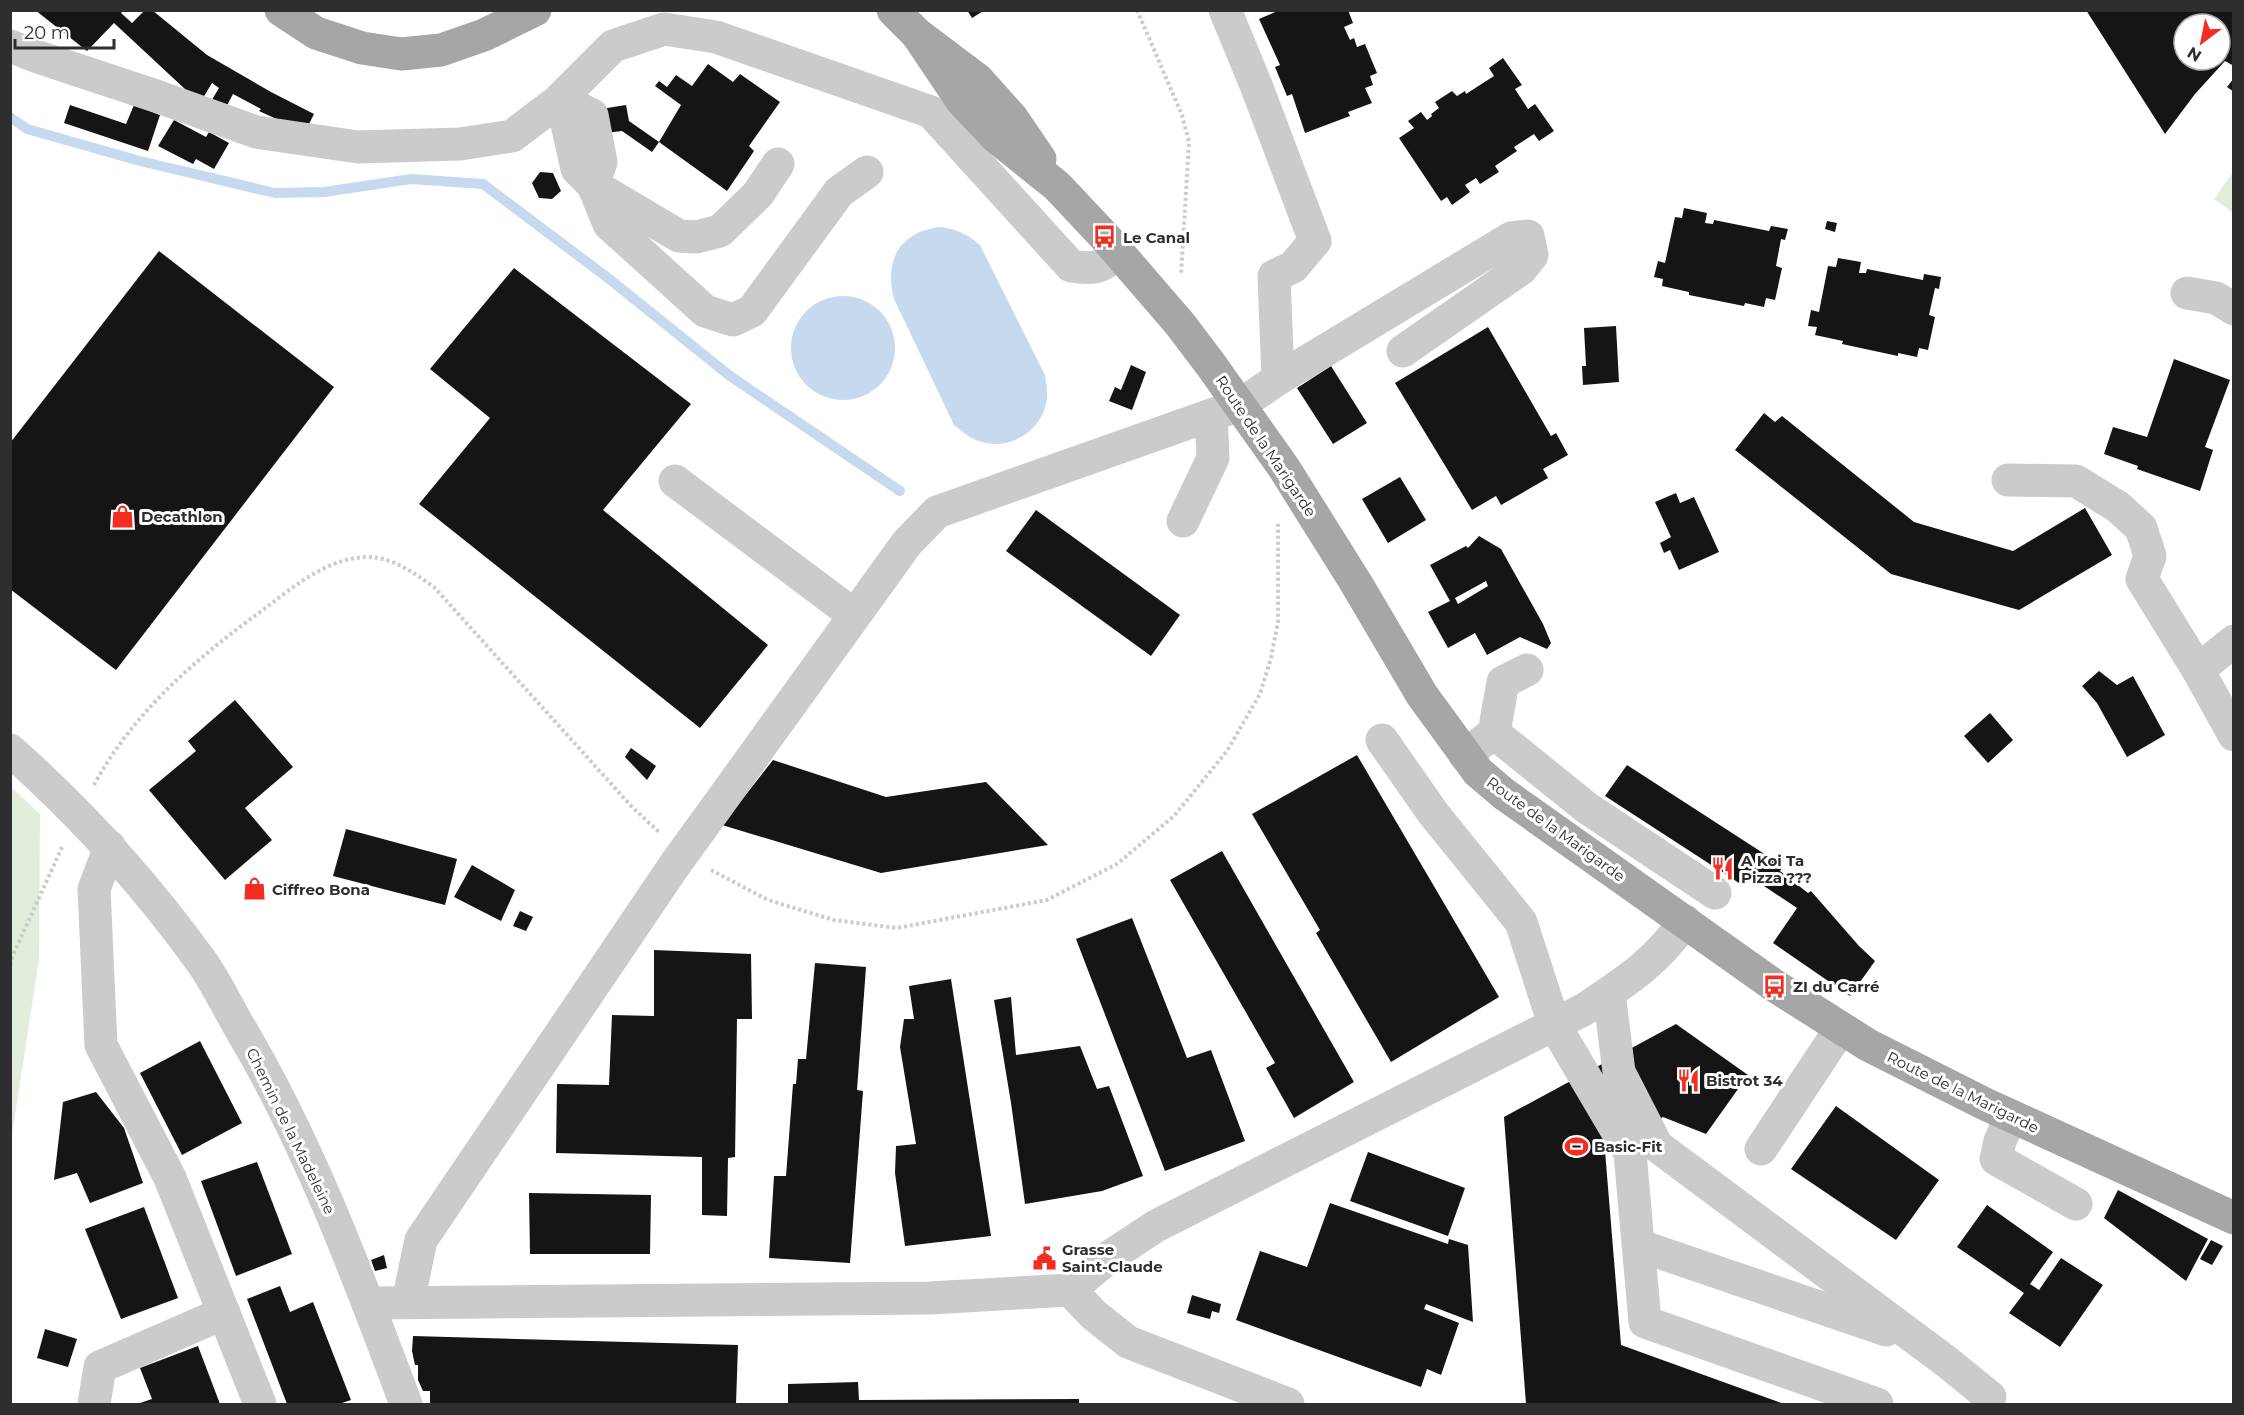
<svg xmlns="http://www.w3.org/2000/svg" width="2244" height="1415" font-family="Montserrat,sans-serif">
<rect width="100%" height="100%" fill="#fff"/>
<g fill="#e2eddb">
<path d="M2233,172v41l-19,-14z"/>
<path d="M11,787l29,27 -1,145 -28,183z"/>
</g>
<g fill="#c6d9ee">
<path d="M940,227c17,2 27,7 40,18l65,130c1,6 2,13 2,19 0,33 -34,57 -65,48 -12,-3 -19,-10 -28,-17l-60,-126c-10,-38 5,-67 46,-72z"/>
<circle cx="843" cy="348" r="52"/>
</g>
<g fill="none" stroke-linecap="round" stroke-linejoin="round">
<path stroke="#c6d9ee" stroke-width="10" d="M10,117l17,12 113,32 135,32 49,-1 87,-13 72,5 125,94 122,98 170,115"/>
</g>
<g fill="#151515" fill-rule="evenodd">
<path d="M35,10h89l-3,3 11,10 13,-13h7l55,45 64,37 43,22 -9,18 -46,-21 2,-2 -28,-15 -9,17 -14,-8 9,-15 -7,-5 -12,20 -86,-80 -27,28z"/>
<path d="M967,10h18l-13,8z"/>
<path d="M1280,10h68l5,13 -9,4 6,13 4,-2 3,9 8,-3 12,29 -7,3 3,9 -8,3 7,15 -24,9 2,4 -45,17 -13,-39 -5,2 -12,-29 5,-2 -21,-46z"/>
<path d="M2086,10h148v56l-9,-5 -30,33 -30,40zM2184,24h36v36h-36z"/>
<path d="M1503,58l19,27 -7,4 13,20 7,-5 19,27 -15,10 -5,-7 -20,13 3,4 -22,15 4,6 -19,12 -4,-6 -11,7 5,7 -18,13 -5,-8 -6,4 -42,-63 15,-10 -6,-7 13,-9 6,8 5,-4 -1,-2 8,-6 -4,-6 17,-11 5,5 8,-5 1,3 28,-18 -5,-8z"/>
<path d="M708,64l25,18 7,-8 40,28 -31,44 5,5 -27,40 -68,-49 22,-37 -26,-19 4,-5 8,6 9,-12 16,11z"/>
<path d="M2234,78v14l-7,-5z"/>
<path d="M70,105l56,19 8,-19 26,10 -12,36 -84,-28z"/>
<path d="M626,105l3,16 30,21 -7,10 -30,-21 -16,2 -5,-24z"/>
<path d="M174,120l32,17 3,-5 20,11 -15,26 -18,-10 -3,5 -35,-18z"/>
<path d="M540,172l13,1 8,18 -9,8 -13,-1 -7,-15z"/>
<path d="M1684,208l23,5 -2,10 8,1 1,-4 55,11 2,-5 17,3 -3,11 -4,-1 -5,27 6,2 -7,32 -9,-2 -2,9 -19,-4 -1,3 -55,-11v-3l-27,-6 1,-7 -9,-2 4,-16 7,2 10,-46 7,1z"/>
<path d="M1827,221l10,2 -2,9 -10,-3z"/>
<path d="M159,251l175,136 -218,283 -106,-81v-146z"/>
<path d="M1838,258l23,4 -2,11h7l1,-4 56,11 1,-6 17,3 -2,12 -4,-1 -6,27 6,2 -7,33 -9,-2 -2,9 -19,-4v3l-56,-12 1,-3 -28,-6 2,-8 -9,-1 3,-16 8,2 9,-46 8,1z"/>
<path d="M514,268l177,136 -88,106 165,135 -68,83 -281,-224 71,-86 -60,-49z"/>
<path d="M1616,326l3,56 -36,3 -1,-19h4l-2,-38z"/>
<path d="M1488,327l63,109 5,-3 12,22 -25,14 5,9 -47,27 -5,-9 -24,14 -77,-127z"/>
<path d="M2174,359l56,21 -25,67 8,3 -13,41 -63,-22 1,-3 -34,-12 9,-27 34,10z"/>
<path d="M1131,365l15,7 -14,38 -23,-9 6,-14 6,3z"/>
<path d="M1331,366l36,57 -34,21 -36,-56z"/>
<path d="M1764,413l11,9 7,-6 132,106 99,29 72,-43 27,47 -93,55 -128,-36 -156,-124z"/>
<path d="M1400,477l26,43 -38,23 -26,-44z"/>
<path d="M1676,493l4,10 14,-6 25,55 -40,18 -9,-20 -6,3 -4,-10 11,-6 -16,-35z"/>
<path d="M1036,510l144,105 -29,41 -145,-105z"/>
<path d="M1479,536l22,13 42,75 8,19 -4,6 -27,-12 -33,18 -12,-22 -27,15 -20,-36 22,-11 -20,-36 36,-19 2,2zM1486,581l2,5 -30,18 -3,-6z"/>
<path d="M2099,671l18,14 16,-9 32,59 -38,22 -30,-54 -15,-17z"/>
<path d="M235,700l58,67 -48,41 27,32 -47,40 -76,-90 47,-39 -8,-10z"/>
<path d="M1990,713l23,27 -25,23 -24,-27z"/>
<path d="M631,748l25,18 -9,14 -22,-23z"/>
<path d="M1357,755l142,242 -108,65 -75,-129 4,-3 -68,-116z"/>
<path d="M773,760l113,37 100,-15 62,63 -167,28 -159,-48z"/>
<path d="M1627,765l156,101 -3,5 28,22 3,-2 48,55 16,15 -25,35 -77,-53 24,-35 -51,-34 -7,9 -134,-87z"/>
<path d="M346,829l111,30 -12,46 -112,-29z"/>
<path d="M1222,851l132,231 -60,36 -28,-50 9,-5 -105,-183z"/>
<path d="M472,865l43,25 -14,31 -47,-24z"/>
<path d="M520,911l13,6 -7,14 -13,-5z"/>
<path d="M1132,918l55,140 24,-8 34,91 -80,30 -89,-232z"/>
<path d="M654,950l97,4 1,65h-15l-2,138 -7,1 -1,58 -25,-1v-58l-146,-4 1,-69 52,1 3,-70 42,1z"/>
<path d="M815,963l51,4 -9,123 6,1 -13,172 -81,-5 5,-82h12l7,-92h3l2,-25h8z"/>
<path d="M951,979l40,257 -86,10 -10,-73 1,-27 20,-2 -16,-97 4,-28h10l-5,-33z"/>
<path d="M1011,997l5,58 64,-9 17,43 12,-3 34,90 -41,15 -77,13 -14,-101 -17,-103z"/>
<path d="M1676,1024l72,51 -42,59 -43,-17 -58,34 16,194 163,59h-258l-22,-287z"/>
<path d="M200,1041l42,82 -60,32 -42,-82z"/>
<path d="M96,1092l28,36 19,55 -53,20 -13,-30 -23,7 9,-78z"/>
<path d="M1836,1106l103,74 -43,60 -105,-71z"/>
<path d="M1368,1152l97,36 -17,48 -98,-35z"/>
<path d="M257,1162l35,92 -56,22 -35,-95z"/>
<path d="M2118,1190l90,49 -22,42 -82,-63z"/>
<path d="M529,1193l122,2 -1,59h-120z"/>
<path d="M1330,1203l118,41 1,-5 19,6 5,77 -47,-18 -2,5 35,14 -18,52 -14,-6 -6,18 -185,-67 24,-69 47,16z"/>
<path d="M1987,1205l66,47 -23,32 9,6 22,-32 42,27 -43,62 -51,-34 15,-20 -67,-46z"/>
<path d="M144,1207l34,91 -57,21 -36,-90z"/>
<path d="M2211,1240l12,6 -11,19 -12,-6z"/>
<path d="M384,1255l3,13 -12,3 -4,-11z"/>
<path d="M280,1286l10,26 23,-10 38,98 -12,4h-52l-40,-105z"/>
<path d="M1192,1295l29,9 -2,9 -7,-2 -2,8 -23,-6z"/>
<path d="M45,1329l32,10 -9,28 -31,-9z"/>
<path d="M413,1336l325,9 -2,59h-306v-13h-7l-5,-11v-15h-3l-3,-14z"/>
<path d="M198,1346l22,58h-83l15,-5 -12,-31z"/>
<path d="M858,1382l1,18 220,-1v5h-291v-20z"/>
</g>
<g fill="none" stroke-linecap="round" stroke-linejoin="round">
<g stroke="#cbcbcb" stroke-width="4" stroke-dasharray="3 3" stroke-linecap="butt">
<path d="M1137,10l45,105 7,27 -8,133"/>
<path d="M94,785c40,-74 103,-127 170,-176 31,-23 64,-52 105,-52 25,1 45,16 65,30l198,220 27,25"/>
<path d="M711,870l57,30 66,20 63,8 150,-28 70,-36 57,-48 53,-65 33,-57 11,-36 7,-36v-100"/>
<path d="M10,965l3,-10 50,-110"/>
</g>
<g stroke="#cbcbcb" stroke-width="33">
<path d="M1225,10l31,75 59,156 -22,26 -19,9 4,103"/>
<path d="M10,46l25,10 121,40 100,36 102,15 102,-3 52,-8 45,-34 56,-56 51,-17 52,8 215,75 140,154c25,4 29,2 48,-14"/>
<path d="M571,89l3,17 -7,18 10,45 16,16 86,51 17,1 24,-6 38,-37 20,-30"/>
<path d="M574,106l18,9 9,47 -8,23 16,39 96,87 28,9 19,-9 87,-119 28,-20"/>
<path d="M2187,293l29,5 18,11"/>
<path d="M1214,414l26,-9 38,-26 233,-141 17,-2 4,19 -11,14 -118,82"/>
<path d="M2008,480l68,1 42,26 23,21 9,28 -8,23 56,91 36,65"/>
<path d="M675,481l179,134"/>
<path d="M2198,670l36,-29"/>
<path d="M1494,733l9,-51 24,-12"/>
<path d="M1382,740l51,73 88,109 33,102 76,129 15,169 232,82"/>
<path d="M10,750c73,65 134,132 191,211 15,21 26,45 39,67 70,118 118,248 166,376"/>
<path d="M1465,755l29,-22 93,75 128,85"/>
<path d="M700,830l207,-287 30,-31 274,-97 2,43 -30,63"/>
<path d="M110,847l-16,42 7,156 69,133 90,226"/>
<path d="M1609,993l10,79 38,74 290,216 43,35 -3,7"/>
<path d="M2011,1116l-11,25 -4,18 80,45"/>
<path d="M1761,1149l80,-121"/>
<path d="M1638,1245l248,85"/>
<path d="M1070,1290l24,25 34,27 160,62"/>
<path d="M408,1302l13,-62 255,-377"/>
<path d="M368,1303l562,-5 140,-8 39,-33 47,-31 427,-216c42,-28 73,-47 102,-89"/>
<path d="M94,1404l6,-37 124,-54"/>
</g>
<g stroke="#a6a6a6" stroke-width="33">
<path d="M281,10l35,23 46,15 39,6 40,-4 43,-15 51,-25"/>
<path d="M893,10l24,24 61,46 34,38 28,41"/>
<path d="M917,34l45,67 34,36 61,49 48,51 75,87 31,41 73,103 72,115 66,112 56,77 26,22 271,192 93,59 117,59 249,114"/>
</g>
<path stroke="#cbcbcb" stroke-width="33" d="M676,863l24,-33"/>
</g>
<defs>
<symbol id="bus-bare" viewBox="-9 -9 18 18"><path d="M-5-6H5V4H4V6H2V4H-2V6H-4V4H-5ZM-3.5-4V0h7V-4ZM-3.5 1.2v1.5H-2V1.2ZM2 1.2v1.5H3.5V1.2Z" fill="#f22e23" stroke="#fff" stroke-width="2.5" paint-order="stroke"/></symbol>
<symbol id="shop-bare" viewBox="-9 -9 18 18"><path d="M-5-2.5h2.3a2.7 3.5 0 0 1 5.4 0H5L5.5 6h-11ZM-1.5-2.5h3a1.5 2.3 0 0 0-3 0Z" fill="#f22e23" stroke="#fff" stroke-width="2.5" paint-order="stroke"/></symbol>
<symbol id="restaurant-bare" viewBox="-9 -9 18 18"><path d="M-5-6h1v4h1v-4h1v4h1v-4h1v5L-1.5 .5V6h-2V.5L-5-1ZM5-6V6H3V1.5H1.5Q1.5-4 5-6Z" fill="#f22e23" stroke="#fff" stroke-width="2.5" paint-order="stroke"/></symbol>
<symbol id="stadium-bare" viewBox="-9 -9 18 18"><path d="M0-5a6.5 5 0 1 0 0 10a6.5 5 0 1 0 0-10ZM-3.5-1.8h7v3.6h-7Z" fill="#f22e23" stroke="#fff" stroke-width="2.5" paint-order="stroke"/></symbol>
<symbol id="civic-bare" viewBox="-9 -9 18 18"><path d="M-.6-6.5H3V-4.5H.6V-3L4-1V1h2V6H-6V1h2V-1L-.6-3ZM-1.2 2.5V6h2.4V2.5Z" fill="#f22e23" stroke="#fff" stroke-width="2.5" paint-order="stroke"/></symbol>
</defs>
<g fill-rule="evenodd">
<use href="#bus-bare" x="1088" y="220" width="33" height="33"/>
<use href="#shop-bare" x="106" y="500" width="33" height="33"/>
<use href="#restaurant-bare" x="1706" y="852" width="33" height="33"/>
<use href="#shop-bare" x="238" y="872" width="33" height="33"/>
<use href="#bus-bare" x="1758" y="970" width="33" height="33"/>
<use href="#restaurant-bare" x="1672" y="1064" width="33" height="33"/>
<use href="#stadium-bare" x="1560" y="1130" width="33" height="33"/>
<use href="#civic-bare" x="1028" y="1242" width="33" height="33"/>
</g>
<g text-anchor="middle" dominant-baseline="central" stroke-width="6" stroke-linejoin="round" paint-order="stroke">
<g font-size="15" font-weight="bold" fill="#2e2e2e" stroke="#fff" text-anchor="start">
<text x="1123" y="237">Le Canal</text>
<text x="141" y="516">Decathlon</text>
<text x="1741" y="860">A Koi Ta<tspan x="1741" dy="17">Pizza ???</tspan></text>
<text x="272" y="889">Ciffreo Bona</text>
<text x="1793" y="986">ZI du Carré</text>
<text x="1706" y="1080">Bistrot 34</text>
<text x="1594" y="1146">Basic-Fit</text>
<text x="1062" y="1249">Grasse<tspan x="1062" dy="17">Saint-Claude</tspan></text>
</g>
<g font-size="15" fill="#2e2e2e" stroke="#fff">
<text transform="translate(1266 446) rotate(56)">Route de la Marigarde</text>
<text transform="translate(1556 829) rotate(36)">Route de la Marigarde</text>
<text transform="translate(1963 1092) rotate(26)">Route de la Marigarde</text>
<text transform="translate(291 1131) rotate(64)">Chemin de la Madeleine</text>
</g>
</g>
<rect width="2244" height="1415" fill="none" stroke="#2e2e2e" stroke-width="24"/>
<g transform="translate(2202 42) rotate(212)"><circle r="28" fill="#ffffff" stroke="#ababab" stroke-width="1.5"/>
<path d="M0-4.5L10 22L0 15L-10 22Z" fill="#f22e23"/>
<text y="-9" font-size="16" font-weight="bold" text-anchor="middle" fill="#2e2e2e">N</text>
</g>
<path d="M15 39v9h99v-9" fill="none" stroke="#2e2e2e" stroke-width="3"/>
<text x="24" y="39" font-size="18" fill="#2e2e2e" stroke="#ffffff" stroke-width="4.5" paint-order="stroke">20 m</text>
</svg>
